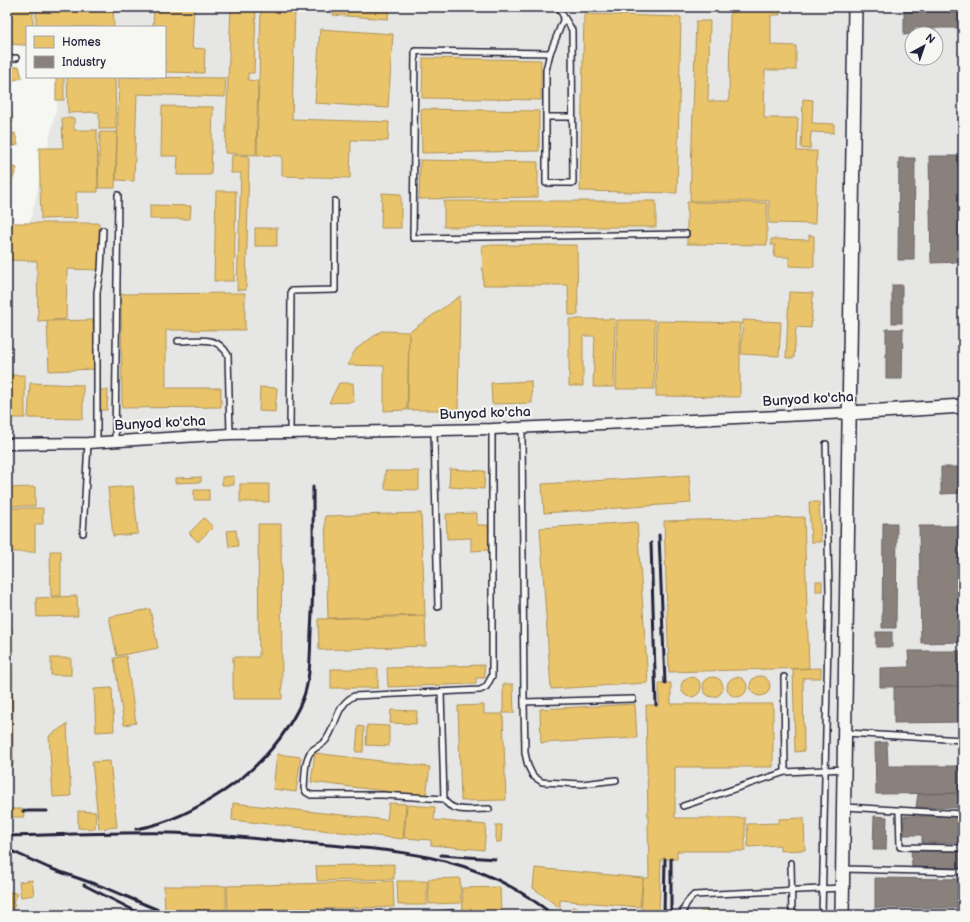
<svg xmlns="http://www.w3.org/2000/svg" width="970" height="922" font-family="'Balsamiq Sans',sans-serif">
<rect width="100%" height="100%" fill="#f6f6f2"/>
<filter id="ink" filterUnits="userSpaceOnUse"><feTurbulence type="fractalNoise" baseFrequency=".025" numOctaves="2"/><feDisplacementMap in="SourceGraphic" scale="8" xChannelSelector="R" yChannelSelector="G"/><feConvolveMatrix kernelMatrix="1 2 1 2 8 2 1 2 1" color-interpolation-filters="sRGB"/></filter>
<g filter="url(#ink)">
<path fill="#e6e6e4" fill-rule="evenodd" d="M7,7h956v908h-956v-666l24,-30 26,-114 -1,-28h109v-50h-138v20l-20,-2zM912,34h24v24h-24z"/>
<g fill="#e9c46a" stroke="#ad935c">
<path d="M7,7h26v20h-6v18l-20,-1z"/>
<path d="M36,7h77l1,20h-78z"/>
<path d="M154,7h40l-2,41 13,1 -1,24 -39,-1v-45h-12z"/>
<path d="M231,7h25l-2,66h-6v7l10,1 -2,74 -31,-2z"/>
<path d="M261,7h34l-3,112 97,3 -1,19 -37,-1 -1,38 -68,-2v-20l-25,-1z"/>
<path d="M334,7l55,1 -1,11 -55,-4z"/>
<path d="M730,7h50v8h-9v30l25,1v24h-31l-1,48h34l-1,33h20l-2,73 -46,-1v-22h-79l6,-180h14l-2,80h21z"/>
<path d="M584,14l97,3 -4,176 -97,-2z"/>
<path d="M320,29l73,5 -5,74 -73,-5z"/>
<path d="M423,58l118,2v40l-119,-2z"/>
<path d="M19,66l3,12 -12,3 -3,-12z"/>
<rect x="56" y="77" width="8" height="23"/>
<path d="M67,77h48l1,52h-17v-17l-31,1z"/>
<path d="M119,77l107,1 -1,19 -88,-3 -3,87 -18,-1z"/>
<path d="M803,99l10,1 -1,23 22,1v9l-23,-1 -1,17 -9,-1z"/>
<path d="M162,106l51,1 -2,68h-34l1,-19h-17z"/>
<path d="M421,109l118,2v40l-117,2z"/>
<path d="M10,110l3,12 -6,2v-13z"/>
<path d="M62,118h12v12h23l1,62h-22l1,26 -36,1 -2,-71h24z"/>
<path d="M100,132h17l-2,56h-17z"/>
<path d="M15,133l3,12 -11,3v-13z"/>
<path d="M232,155l17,1 -3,134h-9l4,-117h-10z"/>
<path d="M420,160l118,2v35l-119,2z"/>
<path d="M7,165l10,3 -6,15 -4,-1z"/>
<path d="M216,191h20l-2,90h-20z"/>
<path d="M382,193l19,1v34h-20z"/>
<rect x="444" y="201" width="212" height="26"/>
<path d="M687,202l80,1v42l-80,-1z"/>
<path d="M150,205l41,1 -1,13h-40z"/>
<path d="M11,223h88v47l-32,-1 -1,50 -28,2 -1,-60 -30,-1v-31h4z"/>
<rect x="255" y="228" width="22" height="18"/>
<path d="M809,235l5,1v31l-25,-1v-9h-15l1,-12h-4v-6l38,1z"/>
<path d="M482,245h95l1,70h-9l-1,-30h-85z"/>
<path d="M789,292l24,1 -2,35 -15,-1 -2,31h-8z"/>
<path d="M245,293v37h-79v58h55v19l-99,1 -1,-114z"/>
<path d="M460,296l-2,114h-50l1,-78z"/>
<path d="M569,319h46l-1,68h-21l2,-51h-12v50h-14z"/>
<path d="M93,320l2,49 -46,2 -2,-50z"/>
<path d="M617,320h38l-1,69h-38z"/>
<path d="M743,320l38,2 -2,34 -38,-2z"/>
<path d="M657,321l83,2v74l-84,-1z"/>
<path d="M381,331l28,1 -2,78 -23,1v-45l-37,-1 9,-16z"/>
<rect x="7" y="375" width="18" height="43"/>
<path d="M531,381l1,22 -40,1 -1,-21z"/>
<path d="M30,383l53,2v34l-55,-1z"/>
<path d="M339,383h14l1,19 -25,1z"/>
<path d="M260,387l17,1 -2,24 -16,-1z"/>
<path d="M100,390h8l-1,20h-8z"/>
<path d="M450,469l35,2 -1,18 -35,-2z"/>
<path d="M385,471h34v19l-34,-1z"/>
<path d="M689,475l2,28 -147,10 -2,-29z"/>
<path d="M234,476v9h-12v-8z"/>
<path d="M201,477v5l-26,1v-5z"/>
<rect x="240" y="484" width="29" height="18"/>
<path d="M133,486l5,48 -25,2 -5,-48z"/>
<path d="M35,487v19h-28v-18z"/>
<rect x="194" y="490" width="15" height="10"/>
<path d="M809,502h10l2,40h-10z"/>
<path d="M7,508h36v16h-8v28h-28z"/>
<path d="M421,513l4,102 -97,3 -3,-102z"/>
<path d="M477,513v12h11l1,25 -18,1v-13l-24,1 -1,-25z"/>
<path d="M804,517l5,151 -140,4 -5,-151z"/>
<path d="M204,518l9,9 -15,15 -9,-9z"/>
<path d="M637,522l11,161 -97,6 -11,-161z"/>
<path d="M258,524h23l1,175h-49v-42h26z"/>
<path d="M236,530l2,16 -9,1 -2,-16z"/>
<path d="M50,551h11v45h-10z"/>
<rect x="816" y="581" width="6" height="10"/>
<path d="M77,596l1,20 -41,1 -1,-19z"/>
<path d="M150,609l8,39 -41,8 -8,-39z"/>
<path d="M425,616l1,30 -107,4 -1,-31z"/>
<path d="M7,628h5l1,138h-6z"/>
<path d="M126,656l10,67 -12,2 -10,-67z"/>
<rect x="51" y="658" width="20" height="17"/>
<path d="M484,665l1,13h-9v6l-88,3 -1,-19z"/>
<path d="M821,668v10h-18l1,73 -9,1 -2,-83z"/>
<rect x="331" y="669" width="47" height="19"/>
<circle cx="760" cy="686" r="10"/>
<circle cx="713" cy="687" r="10"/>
<circle cx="691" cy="687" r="10"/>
<circle cx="737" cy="687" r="10"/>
<path d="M659,683h12v21h102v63h-98v51h70v33h-68v8h-16l-2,56h-18l2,-37h6l-3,-173h13z"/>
<path d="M503,684h10l1,29h-11z"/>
<path d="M112,688l2,43 -18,1 -2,-43z"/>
<path d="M635,704l2,34 -96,5 -1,-34z"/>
<path d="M484,705v9h19l3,86 -45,1 -3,-95z"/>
<path d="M391,710l26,1 -1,13 -26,-1z"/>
<path d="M67,724l4,72 -18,1 -4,-61z"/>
<path d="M367,725l22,1v20l-23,-1z"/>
<path d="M358,726l6,1 -1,25h-7z"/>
<path d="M315,753l115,14 -4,29 -115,-14z"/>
<path d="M277,754l24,3 -5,35 -23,-3z"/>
<path d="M110,761l7,66 -18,2 -7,-67z"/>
<path d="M233,803l154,17 2,-17 17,1 -3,35 -171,-19z"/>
<path d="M407,805l28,2 -1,13 52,5 -2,25 -53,-5v-5l-27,-2z"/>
<path d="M7,809h16l1,8h-17z"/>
<path d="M78,811l18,1 -1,17 -17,-1z"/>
<path d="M804,818l1,32 -25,1v-6l-32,2 -1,-23 32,-1v-4z"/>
<path d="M496,825h6l-1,17h-5z"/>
<path d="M394,864v15l-77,2 -1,-15z"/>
<path d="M535,868l108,10 -3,29 -80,-7v8l-27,-20z"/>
<path d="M460,878l1,25 -32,1 -1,-25z"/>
<path d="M32,880l2,15 -13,2 -2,-15z"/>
<path d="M393,881l1,26 -132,3v5h-34l-1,-29z"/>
<path d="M397,881h30v24h-29z"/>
<path d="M164,886h62v25l-61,1z"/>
<path d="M500,887l1,28h-38l-1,-27z"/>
<path d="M7,891l11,3 -5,8 2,4 -8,6z"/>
<path d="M572,907l5,1 5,7h-16z"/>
<rect x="701" y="911" width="29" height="4"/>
</g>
<g fill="#8a817c" stroke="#6b6468">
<path d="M904,7h59v21h-49v6l-10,1z"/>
<path d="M929,156h34v106l-32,1z"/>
<path d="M899,158h16l-1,102h-16z"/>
<rect x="892" y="285" width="10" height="38"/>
<path d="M886,329h17l-1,50h-16z"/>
<path d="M960,460h3v33l-22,1v-27h19z"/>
<path d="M883,523h14l-1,105h-14z"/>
<path d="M919,526h44v116l-42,1z"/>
<rect x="876" y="632" width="16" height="15"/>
<path d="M908,651h55v35l-83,1v-19l29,-1z"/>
<path d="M963,686v36l-69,1v-36z"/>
<path d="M887,742l1,24h75v27l-87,1 -1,-51z"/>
<path d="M963,793v15l-47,-1 2,-13z"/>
<path d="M874,816l13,1 -1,33h-13z"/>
<path d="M904,816h59v27h-41v-8h-18z"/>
<path d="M911,849l52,1v18l-51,-1z"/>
<path d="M875,878l88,1v26h-2v3h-86z"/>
</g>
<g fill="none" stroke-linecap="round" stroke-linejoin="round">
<defs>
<g id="service">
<path d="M558,7l14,23 1,153h-27v-113l4,-17 14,-35"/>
<path d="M550,53l-135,-2 -2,187 273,-4"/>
<path d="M7,60l9,-2"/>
<path d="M547,117h25"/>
<path d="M178,341c21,0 39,-6 50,14l2,79"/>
<path d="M522,428l2,274 1,51 3,13 5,10 9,6 40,2 34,-4"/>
<path d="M434,431l4,176"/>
<path d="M290,433l1,-142 44,-1v-89"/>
<path d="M115,442l3,-247"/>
<path d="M97,443v-151l4,-22 2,-40"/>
<path d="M83,533l5,-90"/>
<path d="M784,677l1,95 60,-3"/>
<path d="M441,692l3,107c7,15 31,10 45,10"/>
<path d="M524,702l109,-3"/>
<path d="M846,733l117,7"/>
<path d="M444,799l-61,-4h-72l-5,-3 -2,-4c1,-10 0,-22 4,-31 2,-9 13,-10 18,-17 11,-15 10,-35 28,-44l126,-6 6,-3 6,-11v-247"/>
<path d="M683,806l102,-34"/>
<path d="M845,807l118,7"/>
<path d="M899,810l1,37 63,1"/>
<path d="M791,863l1,52"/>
<path d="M844,869l119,3"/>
<path d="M432,915l22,-2"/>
<path d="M683,915c0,-9 5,-14 11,-20l148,-7"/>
<path d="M822,915l7,-323 -3,-148"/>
</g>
<path id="minor" d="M7,444l81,-1 142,-9 262,-5 357,-16"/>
<g id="tertiary">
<path d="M849,413l114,-7"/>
<path d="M842,915l13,-908"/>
</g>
</defs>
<use href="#service" stroke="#22223b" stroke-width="8"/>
<use href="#minor" stroke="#22223b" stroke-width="13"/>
<use href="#tertiary" stroke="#22223b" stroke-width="16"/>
<use href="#service" stroke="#f6f6f2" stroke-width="5"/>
<use href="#minor" stroke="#f6f6f2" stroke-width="10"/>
<use href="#tertiary" stroke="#f6f6f2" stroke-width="13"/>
<g stroke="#22223b" stroke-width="3">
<path d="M659,535l6,148"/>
<path d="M651,543l5,162"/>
<path d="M23,811h24"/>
<path d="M136,829c32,-5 60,-20 88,-38 34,-23 61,-53 78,-90 9,-21 8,-47 9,-69 3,-48 2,-96 2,-145"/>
<path d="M7,836c54,-1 109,-4 163,-3 45,1 90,6 136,10 92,8 171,10 247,72"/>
<path d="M7,849l42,19 57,20 64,27"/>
<path d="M441,855l54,4"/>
<path d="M84,885l59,30"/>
<path d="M633,915v-3"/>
<path d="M664,915l1,-56"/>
<path d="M671,915v-56"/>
</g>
</g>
</g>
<g text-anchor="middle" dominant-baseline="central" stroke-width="4" stroke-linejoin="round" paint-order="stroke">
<g font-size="14" fill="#22223b" stroke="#f6f6f2">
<text transform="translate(808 399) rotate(-3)">Bunyod ko'cha</text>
<text transform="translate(485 413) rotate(-2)">Bunyod ko'cha</text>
<text transform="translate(160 423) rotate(-3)">Bunyod ko'cha</text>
</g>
</g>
<rect width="970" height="922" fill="none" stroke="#f6f6f2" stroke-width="24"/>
<rect x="12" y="12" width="946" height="898" fill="none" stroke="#22223b" stroke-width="1.5" filter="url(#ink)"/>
<rect x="26" y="26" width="140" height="52" fill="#f6f6f2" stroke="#a1a1a9"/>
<rect x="34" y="36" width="20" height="12" fill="#e9c46a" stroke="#a1a1a9"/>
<text x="62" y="46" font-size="12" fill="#22223b">Homes</text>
<rect x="34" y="56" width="20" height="12" fill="#8a817c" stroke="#a1a1a9"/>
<text x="62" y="66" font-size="12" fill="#22223b">Industry</text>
<g transform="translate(924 46) rotate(40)"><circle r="19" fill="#f6f6f2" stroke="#a1a1a9"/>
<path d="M0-3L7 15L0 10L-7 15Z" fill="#22223b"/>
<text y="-6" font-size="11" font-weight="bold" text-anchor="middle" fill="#22223b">N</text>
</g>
</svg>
